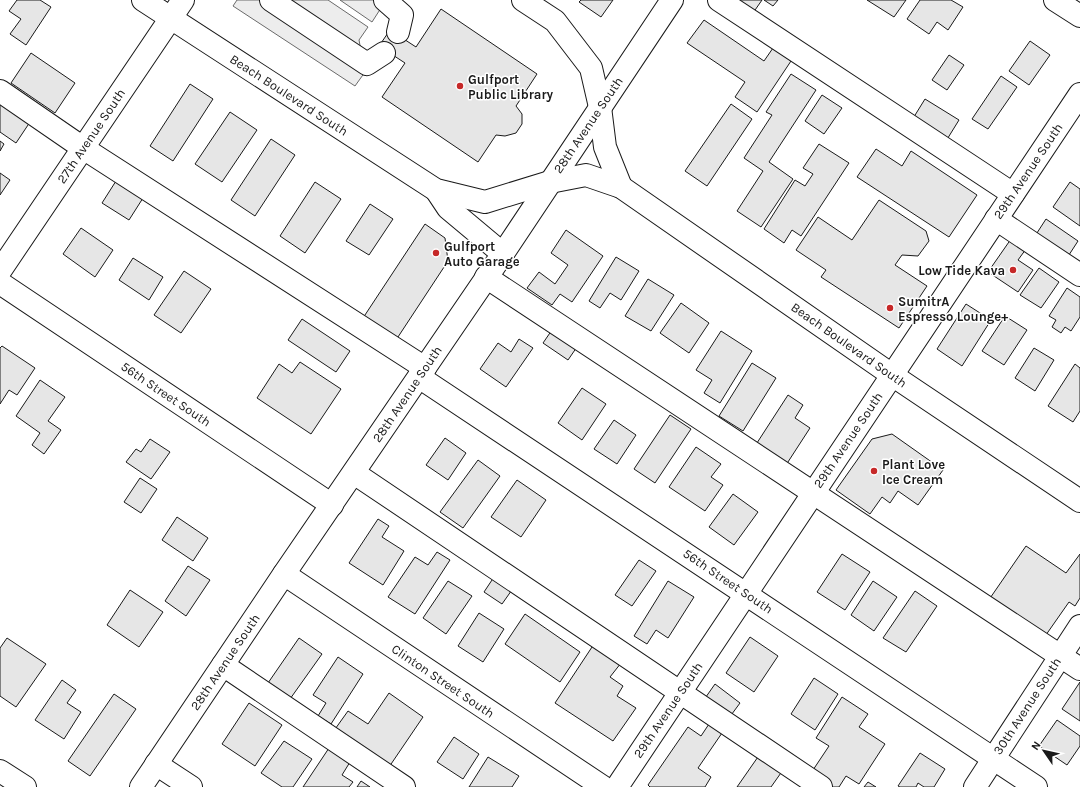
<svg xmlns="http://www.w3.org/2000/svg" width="1080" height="787" font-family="Karla,sans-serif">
<rect width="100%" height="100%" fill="#fff"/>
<g fill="#ededed" stroke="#6a6a6a">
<path d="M237,0h91l40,27 -9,13 6,32 -10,14 -122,-80z"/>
<path d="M340,0h55l-14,8 -9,14z"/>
</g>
<g fill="#e6e6e6" stroke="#1a1a1a">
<path d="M17,0h23l11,7 -25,38 -16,-11 11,-15 -12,-8z"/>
<path d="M581,0h32l-12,17 -22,-15z"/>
<path d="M735,0h27l-9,13z"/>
<path d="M764,0h14l-5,6z"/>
<path d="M867,0h39l-12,17z"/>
<path d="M920,0h31l12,7 -15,23 -11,-8 -8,12 -22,-15z"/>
<path d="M441,9l96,65 -21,32 6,8v10l-6,9 -11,3 -9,-1 -18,27 -96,-65 23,-34 -26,-17 11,-16 26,17z"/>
<path d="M704,20l60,41 9,-13 18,13 -34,51 -22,-15 10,-15 -58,-39z"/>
<path d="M1030,41l20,14 -21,30 -20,-14z"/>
<path d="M31,53l44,30 -20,30 -44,-30z"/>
<path d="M949,55l15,10 -17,25 -15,-10z"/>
<path d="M791,74l25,16 -47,72 24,17 -32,48 -24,-16 26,-40 -19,-13 28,-43 -6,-3z"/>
<path d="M1001,76l16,11 -29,42 -16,-10z"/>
<path d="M190,84l23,15 -40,62 -23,-15z"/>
<path d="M822,95l20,13 -18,26 -19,-13z"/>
<path d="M925,99l34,21 -13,21 -34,-21z"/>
<path d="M0,102l30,20 -14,21 -16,-11z"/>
<path d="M731,104l21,15 -45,67 -22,-15z"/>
<path d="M230,112l27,18 -35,52 -27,-18z"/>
<path d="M271,139l24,16 -40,61 -24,-16z"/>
<path d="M0,141l4,3 -4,7z"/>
<path d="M819,144l30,19 -48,73 -9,-6 -8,13 -20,-14 31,-49 10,6 8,-12 -10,-6z"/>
<path d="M876,149l26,17 9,-15 66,44 -28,42 -92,-60z"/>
<path d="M0,173l10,7 -10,15z"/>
<path d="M116,181l27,17 -14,22 -27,-17z"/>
<path d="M315,182l26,17 -36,54 -25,-17z"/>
<path d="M1070,182l10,7v37l-27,-19z"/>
<path d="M879,200l47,31 3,10 -11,15 -16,-1 -7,10 32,21 -28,42 -78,-51 5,-7 -30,-20 22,-33 34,23z"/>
<path d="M370,204l23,15 -24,36 -23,-14z"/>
<path d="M1046,219l32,22 -11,17 -32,-22z"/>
<path d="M425,224l20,14 3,23 -52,79 -33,-22z"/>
<path d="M81,228l32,22 -18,27 -32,-23z"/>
<path d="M566,230l37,26 -31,46 -12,-8 -8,11 -25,-17 12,-16 16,12 13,-19 -17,-12z"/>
<path d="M1011,239l15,10 -8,11 15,10 -15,22 -30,-20z"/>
<path d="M616,257l23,14 -18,29 -11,-7 -10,15 -11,-7z"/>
<path d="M133,258l30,19 -14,23 -30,-20z"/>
<path d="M1039,268l20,14 -18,26 -21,-13z"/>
<path d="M184,271l27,18 -30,44 -27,-18z"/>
<path d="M648,279l26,16 -23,36 -26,-15z"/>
<path d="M1067,288l13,9v20l-9,14 -6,-4 -4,6 -9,-6 4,-7 -7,-4z"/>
<path d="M681,303l28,20 -20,30 -29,-20z"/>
<path d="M966,304l25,16 -29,46 -25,-17z"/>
<path d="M1005,316l22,14 -23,35 -22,-14z"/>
<path d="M302,319l48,32 -14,21 -48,-32z"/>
<path d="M554,327l25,17 -11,16 -25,-17z"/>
<path d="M721,331l31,20 -32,52 -16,-10 8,-13 -16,-10z"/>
<path d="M519,339l14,9 -27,39 -26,-18 18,-26 13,9z"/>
<path d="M2,346l33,22 -18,27 -8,-5 -9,14v-56z"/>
<path d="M1034,348l20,12 -19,31 -20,-13z"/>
<path d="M300,362l41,27 -30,45 -54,-36 22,-34 13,9z"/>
<path d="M752,363l24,15 -33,53 -24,-15z"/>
<path d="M1075,364l5,4v43l-7,11 -25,-16z"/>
<path d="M40,380l25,17 -17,24 13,9 -17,24 -12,-9 8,-12 -24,-17z"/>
<path d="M582,388l24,16 -24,36 -24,-17z"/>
<path d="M788,395l15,10 -8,13 15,10 -24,37 -31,-19z"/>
<path d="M670,415l21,14 -36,54 -21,-14z"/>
<path d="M614,420l22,15 -19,29 -23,-15z"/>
<path d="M892,434l51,36 -25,35 -20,-14 -8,12 -8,-6 -12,17 -34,-24 36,-51z"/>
<path d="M445,438l21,15 -18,27 -22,-15z"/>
<path d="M150,439l20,13 -19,27 -25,-17 10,-13 5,3z"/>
<path d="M696,447l25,17 -10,13 12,8 -18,26 -36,-24z"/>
<path d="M478,460l22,16 -37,52 -23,-16z"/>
<path d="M140,478l17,11 -16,24 -17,-11z"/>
<path d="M517,480l29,20 -25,37 -30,-20z"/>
<path d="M733,494l25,18 -24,33 -25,-18z"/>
<path d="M177,517l31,21 -15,23 -31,-21z"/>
<path d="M378,519l11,7 -7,11 22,14 -21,34 -34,-22z"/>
<path d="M1026,546l40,27 14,-19v44l-5,8 -6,-4 -28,40 -55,-38z"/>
<path d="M437,552l13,8 -35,54 -27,-17 27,-40 13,8z"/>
<path d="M842,554l28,18 -25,38 -28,-18z"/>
<path d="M639,560l17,11 -24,35 -17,-11z"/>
<path d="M188,566l22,14 -24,36 -21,-15z"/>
<path d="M496,574l18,13 -12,17 -18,-12z"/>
<path d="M448,581l24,15 -26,38 -23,-16z"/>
<path d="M668,581l26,16 -26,41 -12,-8 -9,14 -13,-8z"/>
<path d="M873,581l24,16 -23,34 -23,-16z"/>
<path d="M130,590l33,22 -24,35 -32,-22z"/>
<path d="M915,591l22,15 -31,46 -23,-14z"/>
<path d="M479,613l25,16 -21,33 -25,-16z"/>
<path d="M525,614l55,38 -20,30 -55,-38z"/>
<path d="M750,637l28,19 -24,36 -28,-19z"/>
<path d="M7,638l39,26 -30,43 -16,-11v-48z"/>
<path d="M299,638l23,16 -32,45 -22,-16z"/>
<path d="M594,644l27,19 -11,14 13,9 -6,10 19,12 -23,33 -58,-38z"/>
<path d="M338,657l25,17 -32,50 -13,-8 8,-13 -13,-8z"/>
<path d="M814,678l24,16 -23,36 -24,-16z"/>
<path d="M62,680l14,10 -9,13 14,9 -17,27 -29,-19z"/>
<path d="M1080,682v39l-18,-12z"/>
<path d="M715,684l25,19 -14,19 -25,-18z"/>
<path d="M389,693l34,24 -36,53 -54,-38 15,-21 20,13z"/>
<path d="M114,694l22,15 -46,67 -22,-15z"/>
<path d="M842,697l26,17 -9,13 26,17 -26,40 -13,-8 -7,11h-6l-22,-14 18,-27 -13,-8z"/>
<path d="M249,703l33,22 -27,41 -33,-22z"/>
<path d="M1057,720l23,16v10l-13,19 -28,-19z"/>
<path d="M709,724l13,9 -24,35 13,9 -6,10h-55l-2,-2 40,-58 13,9z"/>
<path d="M454,737l25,17 -16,25 -26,-17z"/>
<path d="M284,741l28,18 -19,28h-11l-21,-14z"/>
<path d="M329,748l21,14 -8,13 11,7 -4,5h-46z"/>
<path d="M920,753l25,16 -11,18h-10l-6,-4 -2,4h-16l-2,-1z"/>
<path d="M760,754l23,16 -12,17h-34z"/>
<path d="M488,757l31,19 -7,11h-43z"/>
<path d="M361,781l9,6h-13z"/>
<path d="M868,782l8,5h-12z"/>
</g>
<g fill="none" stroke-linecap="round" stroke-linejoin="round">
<defs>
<g id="minor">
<path d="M143,0l293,190 49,12 65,-20 36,-7 35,12 271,188 188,126"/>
<path d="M271,0l96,64 17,-11"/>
<path d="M385,0l17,15 -4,17"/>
<path d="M523,0l32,21 36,47 9,39 5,40 16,40"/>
<path d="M719,0l294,194"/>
<path d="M1055,0l25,16"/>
<path d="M0,91l83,57 342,220"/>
<path d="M436,190l12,18 55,46"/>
<path d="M996,219l84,56"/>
<path d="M0,271l183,-271"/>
<path d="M486,277l594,392"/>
<path d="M0,283l332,222"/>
<path d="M419,377l617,410"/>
<path d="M354,473l467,314"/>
<path d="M284,574l319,213"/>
<path d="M223,665l181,122"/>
<path d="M156,764l35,23"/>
<path d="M0,771l25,16"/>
<path d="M141,787l143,-213 220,-322 168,-252"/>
<path d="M617,787l463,-693"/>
<path d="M975,787l105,-161"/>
</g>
</defs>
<use href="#minor" stroke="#1a1a1a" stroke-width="24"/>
<use href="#minor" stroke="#fff" stroke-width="22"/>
</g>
<g fill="#c62828" stroke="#fff" stroke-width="1.5">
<circle cx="460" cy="86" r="4"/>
<circle cx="436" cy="253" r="4"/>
<circle cx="1013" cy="270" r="4"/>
<circle cx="890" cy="308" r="4"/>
<circle cx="874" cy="471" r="4"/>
</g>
<g text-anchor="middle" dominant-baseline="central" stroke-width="3" stroke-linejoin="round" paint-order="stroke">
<g font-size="13" font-weight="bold" fill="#1a1a1a" stroke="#fff" text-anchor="start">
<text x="468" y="79">Gulfport<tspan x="468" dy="15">Public Library</tspan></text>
<text x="444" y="246">Gulfport<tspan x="444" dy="15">Auto Garage</tspan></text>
<text x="1005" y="270" text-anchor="end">Low Tide Kava</text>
<text x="898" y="301">SumitrA<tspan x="898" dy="15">Espresso Lounge+</tspan></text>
<text x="882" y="464">Plant Love<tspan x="882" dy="15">Ice Cream</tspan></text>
</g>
<g font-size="13" fill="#1a1a1a" stroke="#fff">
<text transform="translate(289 95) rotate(33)">Beach Boulevard South</text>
<text transform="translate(588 125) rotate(-56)">28th Avenue South</text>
<text transform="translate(91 136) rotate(-56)">27th Avenue South</text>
<text transform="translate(1028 171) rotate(-56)">29th Avenue South</text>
<text transform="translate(849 345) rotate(35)">Beach Boulevard South</text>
<text transform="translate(166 394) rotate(34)">56th Street South</text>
<text transform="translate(407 394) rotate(-56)">28th Avenue South</text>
<text transform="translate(848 440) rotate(-56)">29th Avenue South</text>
<text transform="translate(728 581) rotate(34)">56th Street South</text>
<text transform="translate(225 662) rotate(-56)">28th Avenue South</text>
<text transform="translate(443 681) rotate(34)">Clinton Street South</text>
<text transform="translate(1027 706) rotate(-57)">30th Avenue South</text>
<text transform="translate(668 710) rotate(-56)">29th Avenue South</text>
</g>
</g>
<g transform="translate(1044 751) rotate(304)" stroke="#ffffff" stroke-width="3" paint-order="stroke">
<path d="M0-3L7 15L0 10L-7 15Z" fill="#1a1a1a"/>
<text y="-6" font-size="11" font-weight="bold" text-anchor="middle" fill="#1a1a1a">N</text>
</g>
</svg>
